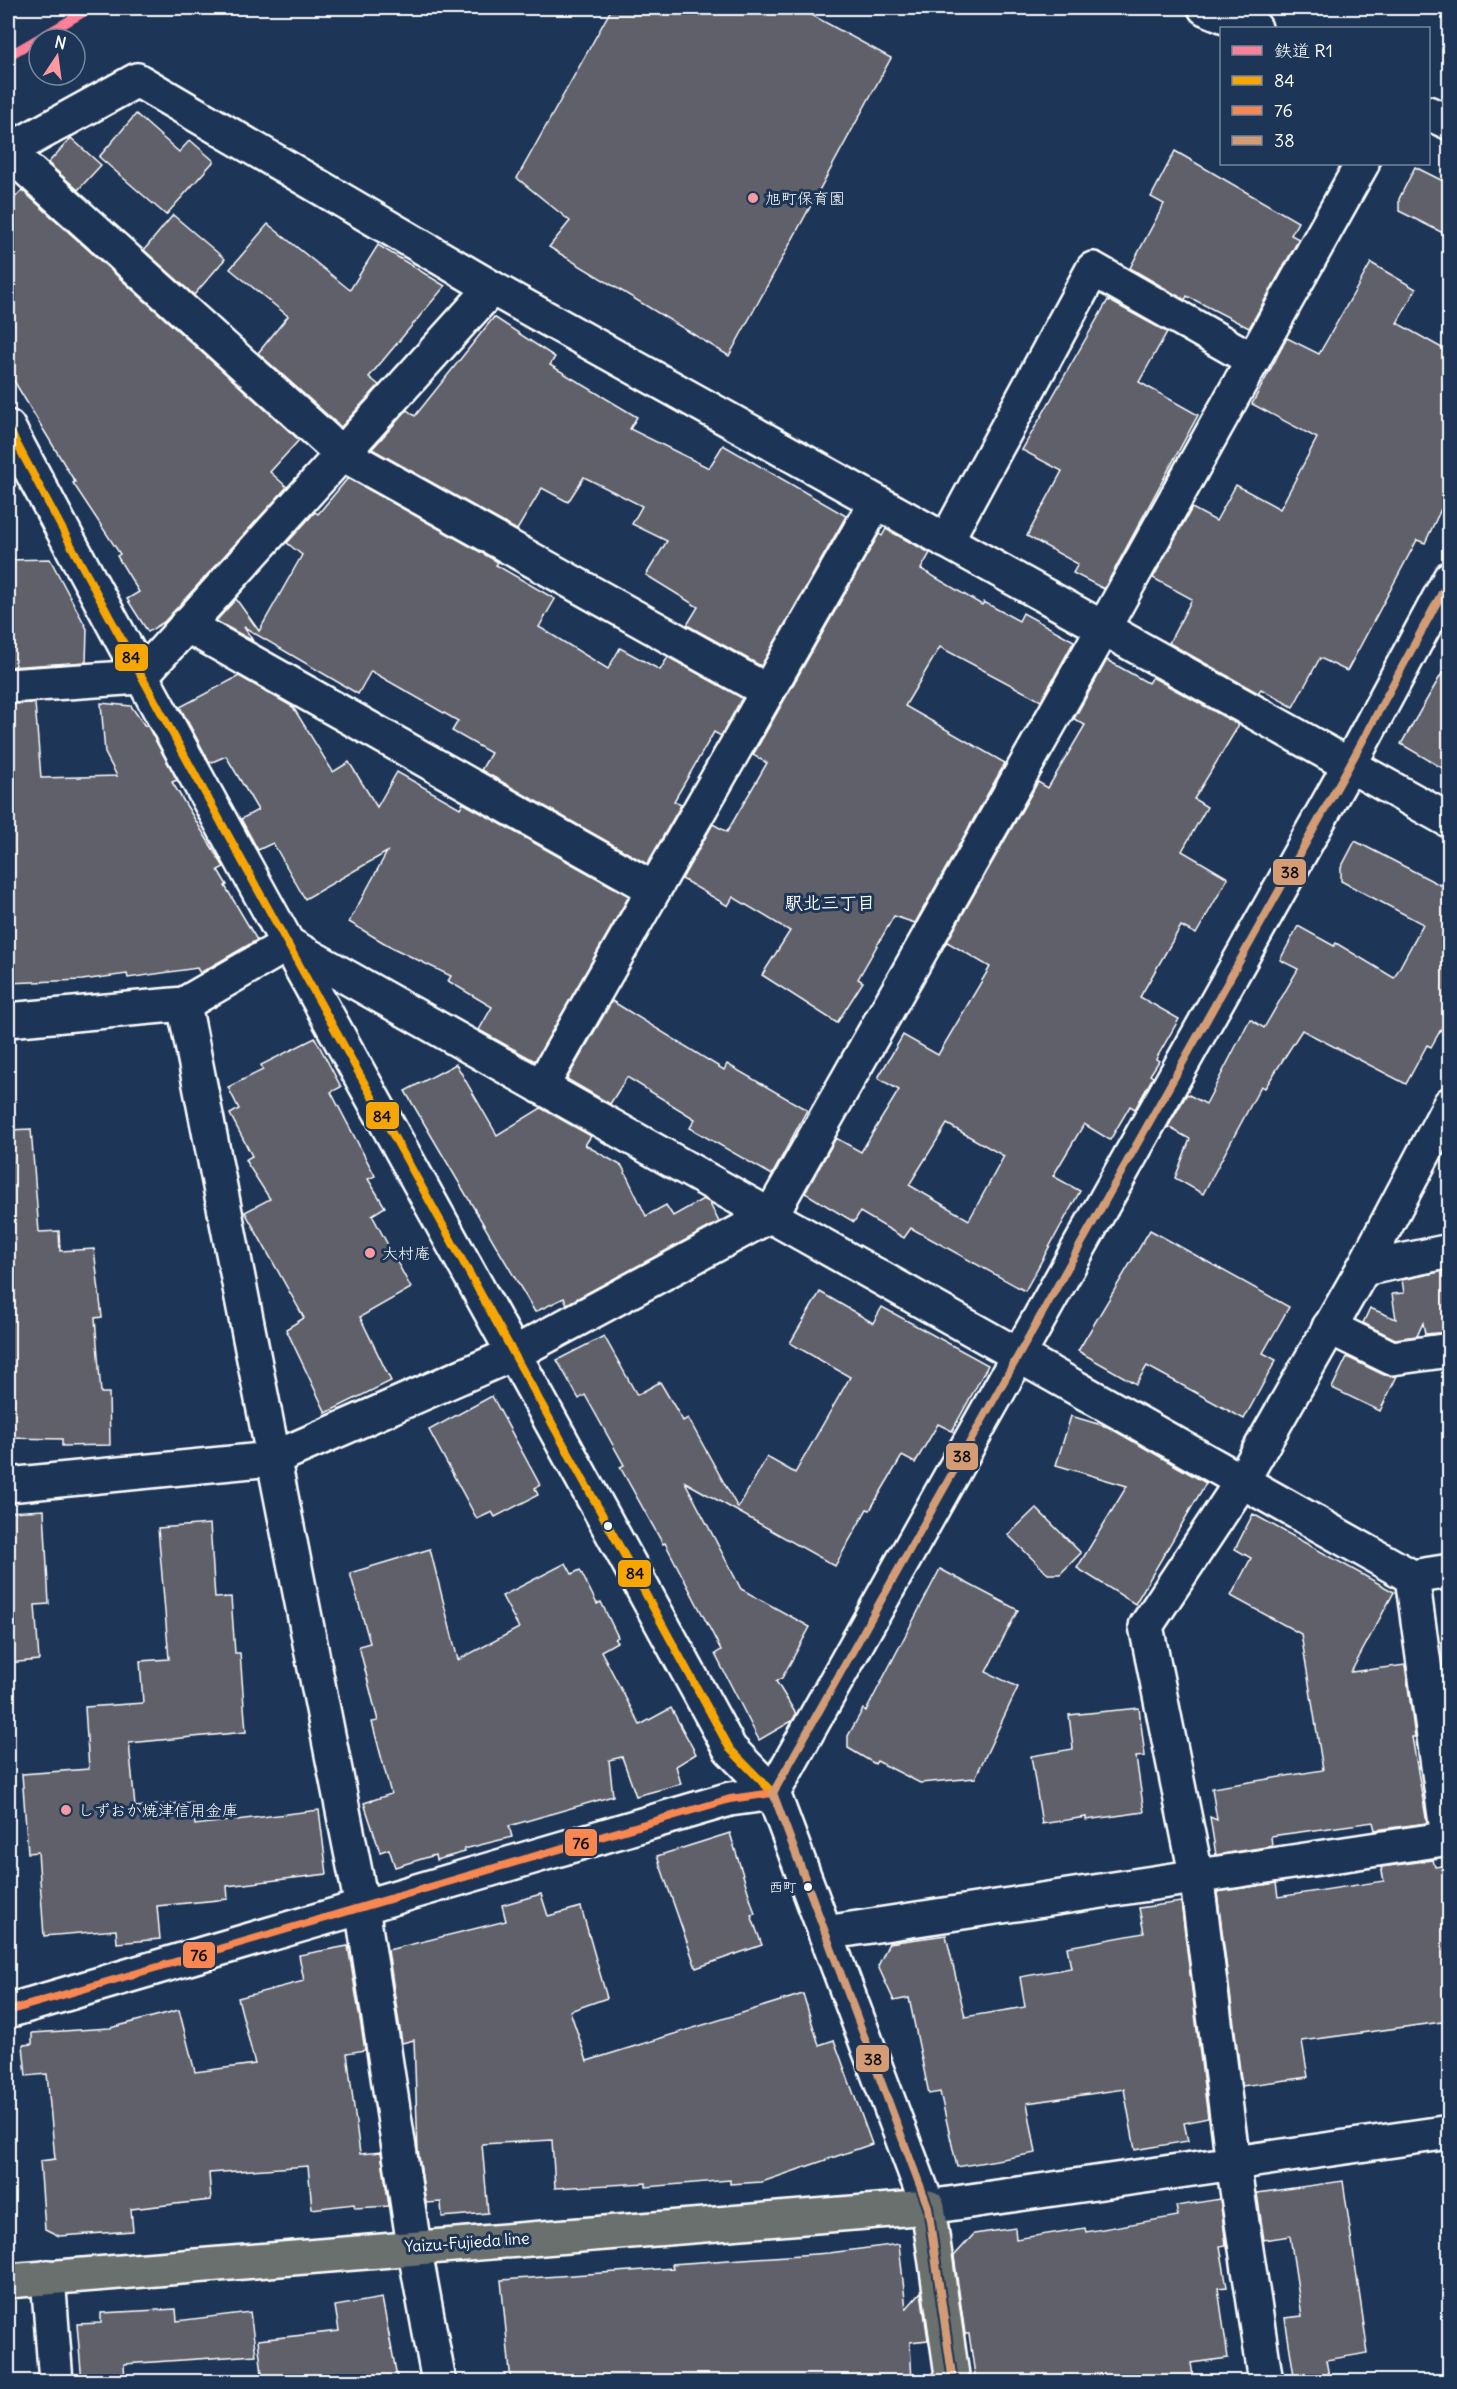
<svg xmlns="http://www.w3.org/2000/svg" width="1457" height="2389" font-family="Delius,'Klee One',sans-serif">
<rect width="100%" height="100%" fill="#1d3557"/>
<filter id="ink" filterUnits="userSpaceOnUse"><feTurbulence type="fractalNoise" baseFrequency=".0167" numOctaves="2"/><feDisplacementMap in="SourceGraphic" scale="12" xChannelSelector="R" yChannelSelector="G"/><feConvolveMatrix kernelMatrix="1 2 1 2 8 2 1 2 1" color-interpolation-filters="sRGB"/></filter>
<g filter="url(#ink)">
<g fill="#5f6169" stroke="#fff" stroke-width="1.5" fill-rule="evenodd">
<path d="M612,8h187l92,50 -162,298 -180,-109 21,-26 -53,-43z"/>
<path d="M136,114l43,38 11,-12 24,21 -48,54 -67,-58z"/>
<path d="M71,138l30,27 -23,25 -30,-27z"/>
<path d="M1175,151l123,71 -7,13 8,4 -50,89 -62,-32 -2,4 -55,-32 34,-64 -13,-7z"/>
<path d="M1415,167l34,17v52l-50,-25v-12z"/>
<path d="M22,190l277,250 -29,32 17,15 -123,135 -16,10 -21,-33 12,-7 -22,-36 3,-2 -47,-71 2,-1 -67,-111v-166z"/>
<path d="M173,215l52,44 -31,36 -50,-45z"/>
<path d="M268,224l82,66 28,-45 67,41 -76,91 10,8 -38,42 -83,-74 30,-37 -58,-47z"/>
<path d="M1371,263l45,26 -19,34 52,29v140l-24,51 -8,-3 -70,131 -27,-13 -27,49 -32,-18 -3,4 -89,-50 23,-44 -39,-21 39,-70 24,13 20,-36 44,24 37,-71 -65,-34 35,-66 32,16z"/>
<path d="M1108,300l59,32 -28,50 59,33 -94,174 -31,-16 5,-9 -51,-28 35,-65 -40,-21z"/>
<path d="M494,317l61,40 -5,8 87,52 -7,12 79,39 14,-23 123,71 -85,150 -74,-41 11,-18 -52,-32 21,-34 -35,-17 10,-18 -58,-29 -16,25 -26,-14 -25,42 -145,-81 35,-39 8,6z"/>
<path d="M348,478l150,84 -2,3 59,34 -16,28 69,42 12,-21 40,22 8,-13 74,41 -21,38 -7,-4 -40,69 7,4 -34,59 -166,-94 10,-17 -39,-22 6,-10 -87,-50 -13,23 -114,-67 9,14 -37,-20 20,-22 23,32 43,-76 -15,-12 28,-31 3,2z"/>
<path d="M886,529l44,24 -9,16 61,36 2,-3 35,19 4,-8 51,28 -33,60 -101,-54 -35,59 100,57 -90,160 -21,-7 -36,63 5,3 -26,41 -75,-48 28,-44 -57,-34 -5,9 -46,-27 31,-55 14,8 40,-69 -14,-8 126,-221 3,2z"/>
<path d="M50,559l37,70 -1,33 -78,5v-107z"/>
<path d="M1107,660l41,23 4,-6 87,48 -45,74 13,8 -25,44 46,27 -32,56 -15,-8 -41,71 39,22 -23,40 3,2 -9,14 3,2 -18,32 -5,-3 -20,34 -26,-16 -31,52 27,15 -55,100 -114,-63 -7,10 -44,-26 -6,10 -49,-29 31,-55 25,14 38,-62 -21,-12 25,-43 35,20 52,-88 -43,-25 91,-160 10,6 37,-63 -11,-6zM947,1124l57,32 -35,64 -60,-35z"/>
<path d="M1449,661v111l-48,-28z"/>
<path d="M239,676l54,31 40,65 16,-10 28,45 20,-35 63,36 3,-5 166,93 -94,165 -56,-31 13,-23 -44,-26 3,-5 -60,-29 -42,-25 38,-70 -82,47 -32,-56 -15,7 -17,-31 17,-9 -32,-54 -16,7 -30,-56z"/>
<path d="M35,703l6,75 76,-2 -12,-23 -4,-50 30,3 14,20 2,-1 30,55 -5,2 52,85 -6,3 9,15 -2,1 32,54 -57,33 -3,-5 -69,10 -1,-4 -45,6 -74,3v-141h3l-3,-42v-96z"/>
<path d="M1355,841l89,46 5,-10v138l-18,32 -4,-2 -21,39 -104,-54 -37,58 -4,-2 -58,108 -28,-16 15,-39 -22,-12 19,-33 19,10 44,-85 14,9 34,-59 -18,-9 18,-34 36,20 2,-3 58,35 29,-54 -82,-43v-13z"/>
<path d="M612,1001l112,69 3,-6 80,46 -35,65 -82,-47 5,-9 -68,-42 -17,27 -43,-25z"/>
<path d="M315,1038l26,49 -10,5 44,84 -7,3 17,28 -13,8 39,73 -51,29 31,64 -65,32 -40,-84 18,-11 -59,-106 25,-13 -25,-39 7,-4 -22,-42 9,-5 -11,-22 35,-17 -2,-5z"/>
<path d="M456,1064l41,71 44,-27 50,28 -6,9 37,21 24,50 20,-11 7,11 30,-17 6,3 10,20 -152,82 -3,-6 -29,14 -130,-221z"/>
<path d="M31,1129l8,103 20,-1 1,20 34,-2 8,68 -7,1 6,75h8l1,52 -48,1v-7l-54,-1v-308z"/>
<path d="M1150,1230l139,77 -26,46 13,7 -32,59 -97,-53 -11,18 -58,-33z"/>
<path d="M1449,1270v62l-24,2 -2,-11 -6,13 -22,3 -32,-16 7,-15 26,11 -4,-25 12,-1 -2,-13z"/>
<path d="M820,1292l53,31 9,-16 106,58 -36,66 -14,-7 -23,39 -13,-7 -32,54 -3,-1 -32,57 -150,-84 56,107 69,38 -28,51 -6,3 20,33 -4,7 -33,19 -44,-86 6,-4 -56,-107 -2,1 -43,-77 4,-2 -39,-70 -6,4 -22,-39 47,-24 33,59 23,-13 23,39 5,-3 50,90 29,-51 28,16 55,-96 -60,-34z"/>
<path d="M1347,1357l37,18 13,1 -17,35 -48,-23z"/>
<path d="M492,1396l48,89 -5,3 3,7 -43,22 -3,-5 -15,7 -48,-89z"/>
<path d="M1071,1416l37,11 98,56 -71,121 -58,-36 50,-82 -71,-21z"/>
<path d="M1036,1508l45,45 -21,21h-12l-40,-39z"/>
<path d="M44,1510l5,94 -14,1 4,55 -31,3v-151z"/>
<path d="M1253,1514l141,78 -43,80 54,-7 10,72h-3l15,86 -52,7 -2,-8 -102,14 1,10 -56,9 -6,-38 7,3 -5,-32 111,-18 -22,-136 -70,-38 20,-38 -16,-9z"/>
<path d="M210,1524l5,74 16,-1 4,56h5l6,79 -117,11 6,64 57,-5 3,23 124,-15 8,64 -100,12 1,13 -71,7 3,33 -43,4 -1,-13 -72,6 -6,-84 -10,1 -6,-79 67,-5 -4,-62 58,-4 -3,-42 29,-2 -11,-131z"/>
<path d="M430,1549l28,111 61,-32 -17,-32 64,-33 6,11 8,-4 17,34 4,-2 17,35 -3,2 2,3 -16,9 39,74 31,-17 25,46 -20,12 5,18 -45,12 -14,-39 -13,3 4,36 -104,30 3,11 -48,12 1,3 -29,8 -1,-5 -40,12 -6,-18 -9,3 -16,-49 27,-9 -19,-72 6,-1 -19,-75 11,-3 -20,-70z"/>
<path d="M940,1569l78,41 -32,62 32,15 -43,91 -55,5 -43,-22 -2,3 -27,-16v-12l15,-27 3,2z"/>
<path d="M1139,1708l6,48 -9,1 8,55 -58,8v-3l-44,7 -11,-68 42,-7 -4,-34z"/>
<path d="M730,1833l25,81 -4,1 11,30 -66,23 -39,-112z"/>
<path d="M1433,1860l2,7 14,-2v156l-147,20 6,36 -66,9 -25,-194 59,-9 2,14 106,-16 -3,-14z"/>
<path d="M541,1894l7,22 33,-9 26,91 -37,13 17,50 216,-67 16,51 15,-5 38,104 -110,38 -32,2v-4l-84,7v-4l-91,5 -3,-48 -70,4 6,69 -46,4 -1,-15 -15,1 -8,-53 -4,-110 -12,3 -14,-93 118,-29 -4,-16z"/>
<path d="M1181,1902l27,216 -24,5 4,18 -53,9 -11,-61 -97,14 9,50 -79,14 -17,-75 -11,2 -20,-96 -15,3 -16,-35 11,-23 57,-8 19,82 60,-10 -5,-30 51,-9 -4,-21 77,-14 -5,-25z"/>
<path d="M348,1946l17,104 -18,3 13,101 21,-2 8,54 -34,2 -1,-4 -42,5 -4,-43 -99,7 2,27 -80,9 2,22 -74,5 -14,-7 -5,-68 15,-2 -8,-85 -21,2 -3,-31 9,-1v-11l78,-5 69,-18 16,62 60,-8 -17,-66 66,-17 -5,-26z"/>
<path d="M1343,2181l25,172 -42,7 4,22h-35l-10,-64 17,-2 -12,-80 -26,4 -7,-47z"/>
<path d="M1220,2199l6,46 -6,1 7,41 -9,1 10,70 -37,5 3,19h-218l-7,-48h-4l-11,-78 20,-22 41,-6 1,11 69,-11 1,4 92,-16 -2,-10z"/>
<path d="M899,2244l7,65 15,-17 7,48 -18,2 2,40h-401l-10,-102 172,-12 -1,-4 157,-11z"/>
<path d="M382,2298l16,84h-50l-1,-7 -52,7h-32l-5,-42 81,-9 -4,-25z"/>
<path d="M176,2309l1,12 73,-9 6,43 -132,9 1,18h-43l-5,-58 24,-1v-10z"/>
</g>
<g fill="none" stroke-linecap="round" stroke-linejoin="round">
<defs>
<g id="street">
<path d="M1205,8l50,20"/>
<path d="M1428,113l22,10"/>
<path d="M8,151l129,-71 355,208 958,533"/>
<path d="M8,152l333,301 426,238"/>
<path d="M946,541l147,-272 160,91"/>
<path d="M186,625l468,264"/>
<path d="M8,686l132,-9 352,-389"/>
<path d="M184,1004l178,903 52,339 25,136"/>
<path d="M8,1020l176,-16 104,-60 1124,633"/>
<path d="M541,1087l335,-585"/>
<path d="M1363,1269l87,-18"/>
<path d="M1329,1327l63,31 58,-8"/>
<path d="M8,1485l264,-26 243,-106 256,-138 332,-586 259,-465"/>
<path d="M1448,1838l-36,-261 38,-6"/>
<path d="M825,1933l625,-95"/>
<path d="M8,2011l722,-212 43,-6"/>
<path d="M48,2277l8,105"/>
<path d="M1266,2382l-33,-219 -37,-289 -50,-248 96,-145 121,-212 87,-165"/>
</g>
<g id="secondary">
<path d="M8,427c235,444 483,880 722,1322l43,44"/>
<path d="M1450,578l-101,188 -576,1027 155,414 522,-75"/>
</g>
<path id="primary" d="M8,2281l920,-74 25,175"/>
</defs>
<use href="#street" stroke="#fff" stroke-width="38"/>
<use href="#secondary" stroke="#fff" stroke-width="38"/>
<use href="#primary" stroke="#fff" stroke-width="38"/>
<use href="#street" stroke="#1d3557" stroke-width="33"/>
<use href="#secondary" stroke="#1d3557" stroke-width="33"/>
<use href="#primary" stroke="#6b706d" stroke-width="33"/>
<defs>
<path id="bus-1" d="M8,427c235,444 483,880 722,1322l43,44"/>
<path id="bus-2" d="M8,2011l722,-212 43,-6"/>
<path id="bus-3" d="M953,2382l-25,-175 -155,-414 576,-1027 101,-188"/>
</defs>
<use href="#bus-1" stroke="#1d3557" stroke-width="12"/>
<use href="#bus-2" stroke="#1d3557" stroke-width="12"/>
<use href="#bus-3" stroke="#1d3557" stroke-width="12"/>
<use href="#bus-1" stroke="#f7a600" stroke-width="8"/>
<use href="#bus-2" stroke="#f88751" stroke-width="8"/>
<use href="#bus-3" stroke="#d39c74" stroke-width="8"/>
<defs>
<path id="rail-1" d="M8,56l83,-48"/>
</defs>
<use href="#rail-1" stroke="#1d3557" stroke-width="14"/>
<use href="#rail-1" stroke="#ff8098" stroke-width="9"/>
</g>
</g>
<g fill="#ff9aa2" stroke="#1d3557" stroke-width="2">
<circle cx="753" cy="198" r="6"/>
<circle cx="370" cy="1253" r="6"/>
<circle cx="66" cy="1810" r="6"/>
</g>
<g fill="#fff" stroke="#1d3557" stroke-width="2">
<circle cx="608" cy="1526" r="5"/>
<circle cx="808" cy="1887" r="5"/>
</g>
<g text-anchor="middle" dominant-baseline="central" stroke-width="6" stroke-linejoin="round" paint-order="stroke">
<g font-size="14" fill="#fff" stroke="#1d3557" text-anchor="end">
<text x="797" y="1887">西町</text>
</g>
<g font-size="16" fill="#fff" stroke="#1d3557" text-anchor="start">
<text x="765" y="198">旭町保育園</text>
<text x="382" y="1253">大村庵</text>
<text x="78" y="1810">しずおか焼津信用金庫</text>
</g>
<g font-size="16" fill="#fff" stroke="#1d3557">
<text transform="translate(467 2242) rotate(-4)">Yaizu-Fujieda line</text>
</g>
<g font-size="18" font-weight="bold" fill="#fff" stroke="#1d3557">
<text x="830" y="902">駅北三丁目</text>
</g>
</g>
<g stroke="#1d3557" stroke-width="2">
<rect x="114" y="643" width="35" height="29" rx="6" fill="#f7a600"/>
<rect x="1272" y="858" width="35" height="28" rx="6" fill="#d39c74"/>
<rect x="365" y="1101" width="35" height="29" rx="6" fill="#f7a600"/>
<rect x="945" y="1442" width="34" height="29" rx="6" fill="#d39c74"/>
<rect x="617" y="1559" width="35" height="29" rx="6" fill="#f7a600"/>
<rect x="564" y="1828" width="34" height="29" rx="6" fill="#f88751"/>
<rect x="182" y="1941" width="34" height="28" rx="6" fill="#f88751"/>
<rect x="855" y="2044" width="35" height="29" rx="6" fill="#d39c74"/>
</g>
<g font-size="16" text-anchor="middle" font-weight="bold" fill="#111">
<text x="131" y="663">84</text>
<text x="1290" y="878">38</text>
<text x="382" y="1122">84</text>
<text x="962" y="1462">38</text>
<text x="635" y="1579">84</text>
<text x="581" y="1849">76</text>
<text x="199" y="1961">76</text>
<text x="873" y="2065">38</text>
</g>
<rect width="1457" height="2389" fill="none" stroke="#1d3557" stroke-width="30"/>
<rect x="15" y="15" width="1427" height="2359" fill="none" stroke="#fff" stroke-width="2" filter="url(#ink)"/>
<rect x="1220" y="27" width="210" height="138" fill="#1d3557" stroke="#77869a" stroke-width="1.5"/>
<rect x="1232" y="46" width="30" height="9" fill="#ff8098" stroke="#77869a" stroke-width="1.5"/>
<text x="1274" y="57" font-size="18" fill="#ffffff">鉄道 R1</text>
<rect x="1232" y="76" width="30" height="9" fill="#f7a600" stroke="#77869a" stroke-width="1.5"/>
<text x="1274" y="87" font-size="18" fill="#ffffff">84</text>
<rect x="1232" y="106" width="30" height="9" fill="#f88751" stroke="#77869a" stroke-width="1.5"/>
<text x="1274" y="117" font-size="18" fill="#ffffff">76</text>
<rect x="1232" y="136" width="30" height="9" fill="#d39c74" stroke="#77869a" stroke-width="1.5"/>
<text x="1274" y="147" font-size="18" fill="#ffffff">38</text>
<g transform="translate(57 57) rotate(13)"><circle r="28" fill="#1d3557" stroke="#77869a" stroke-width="1.5"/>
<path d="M0-4.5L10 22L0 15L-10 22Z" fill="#ff9aa2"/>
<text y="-9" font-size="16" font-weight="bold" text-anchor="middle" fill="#ffffff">N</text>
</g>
</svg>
